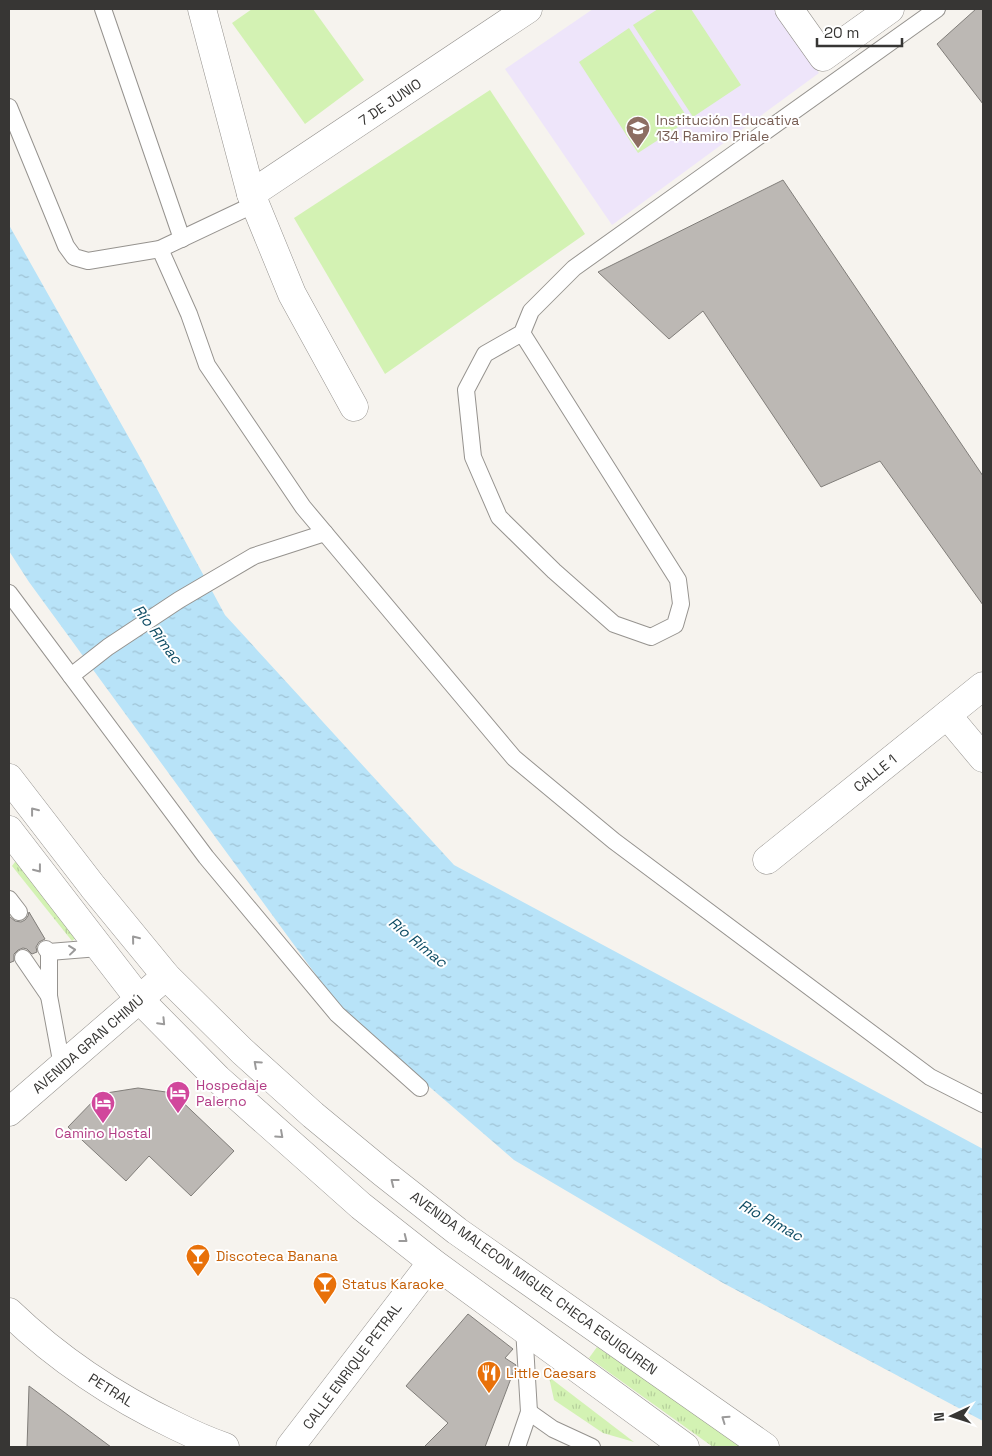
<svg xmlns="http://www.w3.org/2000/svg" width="992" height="1456" font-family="'Space Grotesk',sans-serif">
<defs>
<pattern id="grass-tufts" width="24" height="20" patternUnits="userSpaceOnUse" patternTransform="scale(1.25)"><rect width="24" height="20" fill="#d3f2b3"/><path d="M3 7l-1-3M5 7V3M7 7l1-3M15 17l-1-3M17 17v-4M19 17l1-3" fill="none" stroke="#b6d09b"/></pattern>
<pattern id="water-ripples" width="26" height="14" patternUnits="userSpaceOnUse" patternTransform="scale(1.25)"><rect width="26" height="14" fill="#b8e3f8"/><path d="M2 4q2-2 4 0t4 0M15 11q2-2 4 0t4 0" fill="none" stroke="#9fc3d5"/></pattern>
</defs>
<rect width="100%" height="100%" fill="#f6f3ee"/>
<path fill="#eee5fa" d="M593,9h182l44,64 -207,152 -107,-156z"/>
<g fill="url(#grass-tufts)">
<path d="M18,861l59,76 -5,4 -60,-75 3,-4z"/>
<path d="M597,1347l151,100h-35l-124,-89z"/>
<path d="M549,1377l85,65 -31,-9 -49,-33z"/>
</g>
<g fill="#d3f2b3">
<path d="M252,9h61l51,71 -59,44 -73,-101z"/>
<path d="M658,9h33l50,76 -48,32 -60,-92z"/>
<path d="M629,28l60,92 -51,33 -59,-91z"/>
<path d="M490,90l95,144 -200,140 -91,-156z"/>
</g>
<path fill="url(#water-ripples)" d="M9,225l128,227 88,163 229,250 529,284v272l-260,-138 -209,-123 -171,-148 -314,-430 -20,-31z"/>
<g fill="#bcb8b4" stroke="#817e7a">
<path d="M976,9h7v95l-46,-60z"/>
<path d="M783,180l200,296v129l-103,-144 -59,26 -118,-176 -34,28 -71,-67z"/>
<path d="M29,912l16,27 -6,3 -3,5 1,5 -5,2 -5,-5 -4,-1 -5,2 -4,4v7l-5,2v-47l6,5 6,1 4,-2 3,-4z"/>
<path d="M138,1088l35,5 61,58 -43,45 -42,-40 -23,25 -58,-54 32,-33z"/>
<path d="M468,1314l45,35 -8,9 11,7 -31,82h-61l24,-24 -42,-37z"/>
<path d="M29,1386l82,61h-84z"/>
</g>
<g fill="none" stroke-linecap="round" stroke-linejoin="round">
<defs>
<g id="lane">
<path d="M103,9l79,230"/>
<path d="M9,107l57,139 8,11 14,4 72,-12 95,-45"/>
<path d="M160,249l29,65 18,51 96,142 211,251 100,83 316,236 53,27"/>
<path d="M522,333l156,247 3,24 -6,21 -24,12 -37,-13 -60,-53 -55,-54 -26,-60 -7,-67 19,-36 37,-21 9,-22 43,-43 363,-259"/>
<path d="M9,593l197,264 131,157 83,74"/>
<path d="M71,676l37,-29 71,-47 75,-44 71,-23"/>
<path d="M9,899l10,13"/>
<path d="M46,949l3,3 50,-4"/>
<path d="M49,952v44l13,70"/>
<path d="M23,958l26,38"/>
<path d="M529,1412l24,17 39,18"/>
<path d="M517,1447l12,-35 -5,-84"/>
</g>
<g id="street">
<path d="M202,9l49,185 41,100 62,113"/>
<path d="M789,9l34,48 67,-48"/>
<path d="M251,194l277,-185"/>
<path d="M947,715l36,43"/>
<path d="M767,860l216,-174"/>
<path d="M9,1312c49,47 106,85 167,114 16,8 32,15 49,21"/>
<path d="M290,1447l142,-185"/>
</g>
<path id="secondary" d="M9,1112l157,-136"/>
<g id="primary">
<path d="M9,778l84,109 73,89 76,75 71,64 69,57 75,59 308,216"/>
<path d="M9,830l131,170 78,79 143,127 71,56 253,185"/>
</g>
</defs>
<use href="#lane" stroke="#96938f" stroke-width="18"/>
<use href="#street" stroke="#96938f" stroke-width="29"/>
<use href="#secondary" stroke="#96938f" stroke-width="29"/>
<use href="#primary" stroke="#96938f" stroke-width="29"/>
<use href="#lane" stroke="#fff" stroke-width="16"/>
<use href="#street" stroke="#fff" stroke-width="28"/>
<use href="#secondary" stroke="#fff" stroke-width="28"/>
<use href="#primary" stroke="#fff" stroke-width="28"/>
</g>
<defs><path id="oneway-chevron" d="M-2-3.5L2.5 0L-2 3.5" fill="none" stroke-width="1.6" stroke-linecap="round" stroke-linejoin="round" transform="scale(1.25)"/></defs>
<g stroke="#9b9a9a">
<use href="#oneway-chevron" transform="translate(34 811) rotate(-128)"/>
<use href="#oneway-chevron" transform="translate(38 869) rotate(52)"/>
<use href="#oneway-chevron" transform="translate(135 939) rotate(-129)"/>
<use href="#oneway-chevron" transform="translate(72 950) rotate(-6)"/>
<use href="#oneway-chevron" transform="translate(162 1022) rotate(46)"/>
<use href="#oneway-chevron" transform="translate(257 1064) rotate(-138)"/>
<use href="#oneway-chevron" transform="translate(280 1135) rotate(42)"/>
<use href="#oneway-chevron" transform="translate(394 1182) rotate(-142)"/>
<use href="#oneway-chevron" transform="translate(404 1239) rotate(38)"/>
<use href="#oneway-chevron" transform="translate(725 1419) rotate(-145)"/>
</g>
<defs>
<symbol id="school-pin" viewBox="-11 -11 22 30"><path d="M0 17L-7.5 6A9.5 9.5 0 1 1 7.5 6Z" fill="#8d6e63" stroke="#fff"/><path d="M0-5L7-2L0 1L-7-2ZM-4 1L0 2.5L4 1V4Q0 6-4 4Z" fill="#fff"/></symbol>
<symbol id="hotel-pin" viewBox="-11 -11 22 30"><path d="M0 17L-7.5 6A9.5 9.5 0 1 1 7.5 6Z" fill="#d1479c" stroke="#fff"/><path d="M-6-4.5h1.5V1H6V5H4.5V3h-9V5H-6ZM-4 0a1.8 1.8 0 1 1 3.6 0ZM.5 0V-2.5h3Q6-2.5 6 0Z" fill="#fff"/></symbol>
<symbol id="bar-pin" viewBox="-11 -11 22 30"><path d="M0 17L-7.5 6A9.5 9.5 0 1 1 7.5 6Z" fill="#e8710a" stroke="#fff"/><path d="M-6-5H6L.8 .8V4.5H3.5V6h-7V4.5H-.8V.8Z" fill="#fff"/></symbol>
<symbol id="restaurant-pin" viewBox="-11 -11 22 30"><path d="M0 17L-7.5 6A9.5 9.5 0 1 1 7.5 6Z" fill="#e8710a" stroke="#fff"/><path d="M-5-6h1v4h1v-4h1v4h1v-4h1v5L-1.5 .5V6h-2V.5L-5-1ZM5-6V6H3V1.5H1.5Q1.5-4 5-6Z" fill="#fff"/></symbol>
</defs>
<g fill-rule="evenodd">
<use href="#school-pin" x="624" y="114" width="28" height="38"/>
<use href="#hotel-pin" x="164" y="1079" width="28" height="38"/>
<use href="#hotel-pin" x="89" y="1089" width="28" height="38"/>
<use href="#bar-pin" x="184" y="1242" width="28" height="38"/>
<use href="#bar-pin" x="311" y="1270" width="28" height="38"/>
<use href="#restaurant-pin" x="475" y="1359" width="28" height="38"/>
</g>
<g text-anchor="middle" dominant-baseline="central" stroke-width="4" stroke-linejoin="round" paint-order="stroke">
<g font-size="14" fill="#373634" stroke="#fff">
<text transform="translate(390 102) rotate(-34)">7 DE JUNIO</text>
<text transform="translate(875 773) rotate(-39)">CALLE 1</text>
<text transform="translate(88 1044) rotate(-41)">AVENIDA GRAN CHIMÚ</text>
<text transform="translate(534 1283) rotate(36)">AVENIDA MALECON MIGUEL CHECA EGUIGUREN</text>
<text transform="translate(352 1366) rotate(-53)">CALLE ENRIQUE PETRAL</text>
<text transform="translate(111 1390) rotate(32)">PETRAL</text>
</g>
<g font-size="14" fill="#785e54" stroke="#fff" text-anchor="start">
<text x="656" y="120">Institución Educativa<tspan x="656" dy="16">134 Ramiro Priale</tspan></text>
</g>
<g font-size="14" fill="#b23c85" stroke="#fff" text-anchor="start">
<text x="196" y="1085">Hospedaje<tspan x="196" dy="16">Palerno</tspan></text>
<text x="103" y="1133" text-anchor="middle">Camino Hostal</text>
</g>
<g font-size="14" fill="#c56008" stroke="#fff" text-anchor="start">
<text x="216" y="1256">Discoteca Banana</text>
<text x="342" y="1284">Status Karaoke</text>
<text x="506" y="1373">Little Caesars</text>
</g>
<g font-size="15" font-style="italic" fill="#0f4d65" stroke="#fff">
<text transform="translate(158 634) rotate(53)">Río Rímac</text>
<text transform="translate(418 942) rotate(39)">Río Rímac</text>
<text transform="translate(771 1220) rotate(29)">Río Rímac</text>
</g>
</g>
<rect width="992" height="1456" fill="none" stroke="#373634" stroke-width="20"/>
<g transform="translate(952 1416) rotate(266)" stroke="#ffffff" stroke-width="4" paint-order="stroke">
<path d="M0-4L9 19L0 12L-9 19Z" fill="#373634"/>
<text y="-8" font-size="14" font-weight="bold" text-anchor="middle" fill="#373634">N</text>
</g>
<path d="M817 38v8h85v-8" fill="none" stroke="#373634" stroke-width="2.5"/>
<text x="824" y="38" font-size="15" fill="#373634" stroke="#ffffff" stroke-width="4" paint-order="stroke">20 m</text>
</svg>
